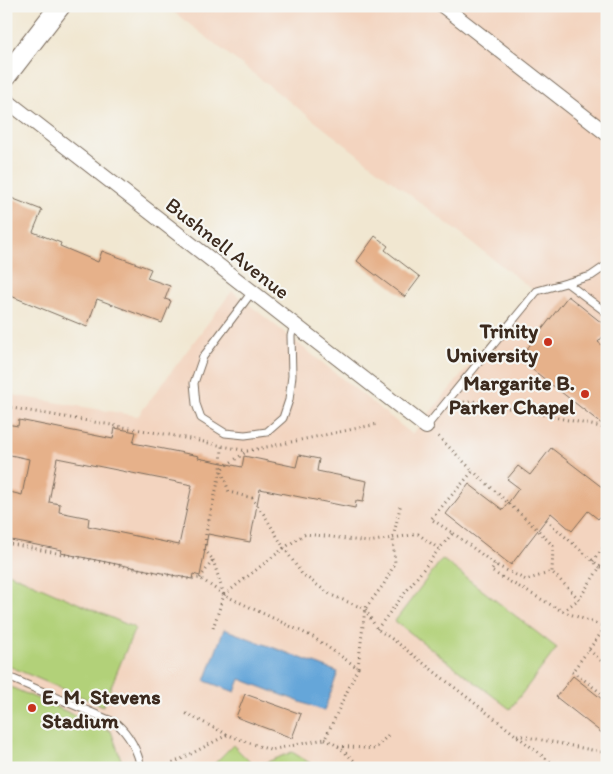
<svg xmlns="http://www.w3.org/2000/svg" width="613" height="774" font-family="Itim,sans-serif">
<rect width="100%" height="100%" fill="#f6f6f2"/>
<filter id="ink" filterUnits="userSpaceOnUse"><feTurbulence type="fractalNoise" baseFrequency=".02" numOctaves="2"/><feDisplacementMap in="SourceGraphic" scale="10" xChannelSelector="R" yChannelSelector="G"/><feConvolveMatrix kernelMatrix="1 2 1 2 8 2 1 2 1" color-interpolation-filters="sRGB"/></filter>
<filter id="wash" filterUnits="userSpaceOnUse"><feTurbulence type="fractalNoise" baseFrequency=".0096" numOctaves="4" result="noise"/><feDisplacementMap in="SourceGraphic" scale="20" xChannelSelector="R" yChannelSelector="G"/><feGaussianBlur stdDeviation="1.12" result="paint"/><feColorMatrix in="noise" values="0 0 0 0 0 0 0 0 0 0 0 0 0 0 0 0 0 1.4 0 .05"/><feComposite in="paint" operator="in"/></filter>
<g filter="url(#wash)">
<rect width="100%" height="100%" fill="#f1e7d1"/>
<path fill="#f3d4bf" d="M166,6h441v762h-601v-374l132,22 94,-125 180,143 121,-144z"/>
<g fill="#b2d179" stroke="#767e4c">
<path d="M442,559l115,89 -47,61 -115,-88z"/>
<path d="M6,572l129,56 -32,78 -97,-41z"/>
<path d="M6,685l105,46 13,37h-118z"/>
<path d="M233,745l22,22 37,-15 26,16h-108z"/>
</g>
<path fill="#65a6d9" stroke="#50687c" d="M224,629l114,43 -14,39 -84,-32 -5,13 -30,-11z"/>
<g id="blocks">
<g fill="#e6b18a" fill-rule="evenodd">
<path d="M6,196l36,14 -9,22 28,11 -1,3 38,16 4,-11 49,18 -4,9 23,8 -5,13 6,2 -9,22 -65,-24 -10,28 -81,-33z"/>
<path d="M375,236l13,10 -3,4 35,27 -15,20 -48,-36z"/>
<path d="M568,296l39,31v5l-9,10 9,7v79l-88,-69z"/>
<path d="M19,420l94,19 2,-11 21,4 -3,11 66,13 -1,2 44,9 2,-11 52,11 3,-12 20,4 -2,12 50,10 -4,21 -7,-1 -1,7 -95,-19 -10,53 -42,-8 -8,42 -7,-2 -1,5 -131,-26 1,-3 -56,-11v-48l16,4 7,-36 -23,-5v-30l12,2zM57,458l135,27 -13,60 -91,-19 1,-8 -30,-6 1,-8 -11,-2z"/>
<path d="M551,448l56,43v18l-9,10 -10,-8 -16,20 -21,-18 -40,52 -65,-51 23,-30 34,26 16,-22 -12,-9 11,-13 12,9z"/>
<path d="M573,676l34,27v34l-51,-40z"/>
<path d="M245,694l56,20 -9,24 -56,-21z"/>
</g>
</g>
</g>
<g filter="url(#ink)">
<use href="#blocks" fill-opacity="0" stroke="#7b6c5d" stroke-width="1"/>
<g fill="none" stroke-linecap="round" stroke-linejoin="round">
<defs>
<g id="lane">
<path d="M567,283l40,30"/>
<path d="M252,292l-49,65 -9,26 2,21 5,14 24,15 20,2 22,-3 16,-14 6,-18 3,-24 -1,-40 3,-12"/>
<path d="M426,427l111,-136 54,-15 16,-11"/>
<path d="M6,676l110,47c13,11 22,28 25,45"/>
</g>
<g id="street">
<path d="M443,6l164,128"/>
<path d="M6,100l420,327"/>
</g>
<path id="secondary" d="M6,76l54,-70"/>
</defs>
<use href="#lane" stroke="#7b6c5d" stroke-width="9"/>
<use href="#street" stroke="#7b6c5d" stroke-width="16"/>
<use href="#secondary" stroke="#7b6c5d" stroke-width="22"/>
<g stroke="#7b6c5d" stroke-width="3" stroke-dasharray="1 4" stroke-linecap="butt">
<path d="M459,403l13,-2 68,13 61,13 6,4"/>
<path d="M6,407l164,28 77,16 131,-27"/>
<path d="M546,520l54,47 -21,32 -27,-27"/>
<path d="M453,533l43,32 30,15 26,-8 1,-26 -15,-16 -65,-59"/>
<path d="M6,543l183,36 11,-1 24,17 89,42 45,31 -33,71 -55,11 -42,-15 -43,-22"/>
<path d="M439,549l-21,-15 -50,8 -43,-6 -20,-2 -21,14 18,26 29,21 34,14 12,20 18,12 163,127"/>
<path d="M213,560l11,35"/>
<path d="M593,561l14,-18"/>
<path d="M496,565l-5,6 71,40 43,16 2,-1"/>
<path d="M600,567l7,3"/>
<path d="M200,578l13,-18 -8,-10 1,-17 15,-64 25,-17"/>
<path d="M563,611l16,-12"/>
<path d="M213,628l11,-33 60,-47 -19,-32 -13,-18 -23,-6 -8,-23 1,-23"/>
<path d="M605,628l-33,44 10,6 25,20"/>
<path d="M377,629l62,-80 14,-16 -22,-14 42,-48 -36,-36"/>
<path d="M589,650l18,16"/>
<path d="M358,667l7,-58 19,-25 11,-21 -2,-25 8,-35"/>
<path d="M517,735l90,18"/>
<path d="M325,739l13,7 24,22"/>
<path d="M338,746l37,3 15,-16"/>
<path d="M164,768l63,-33"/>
</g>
<use href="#lane" stroke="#fff" stroke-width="7"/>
<use href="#street" stroke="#fff" stroke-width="14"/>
<use href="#secondary" stroke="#fff" stroke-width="20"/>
</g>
</g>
<g fill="#c8321e" stroke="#f6f6f2" stroke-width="2">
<circle cx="548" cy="342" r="5"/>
<circle cx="585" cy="394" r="5"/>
<circle cx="32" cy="708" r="5"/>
</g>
<g text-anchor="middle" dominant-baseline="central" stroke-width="4.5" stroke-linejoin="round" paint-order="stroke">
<g font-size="21" fill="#3b2a1e" stroke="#f6f6f2">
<text transform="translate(228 248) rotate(38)">Bushnell Avenue</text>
</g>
<g font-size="21" font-weight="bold" fill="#3b2a1e" stroke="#f6f6f2" text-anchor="end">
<text x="538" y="330">Trinity<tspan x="538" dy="24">University</tspan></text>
<text x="575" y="382">Margarite B.<tspan x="575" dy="24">Parker Chapel</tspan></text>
<text x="42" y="696" text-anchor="start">E. M. Stevens<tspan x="42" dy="24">Stadium</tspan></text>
</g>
</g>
<rect width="613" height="774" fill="none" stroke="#f6f6f2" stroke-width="25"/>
</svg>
